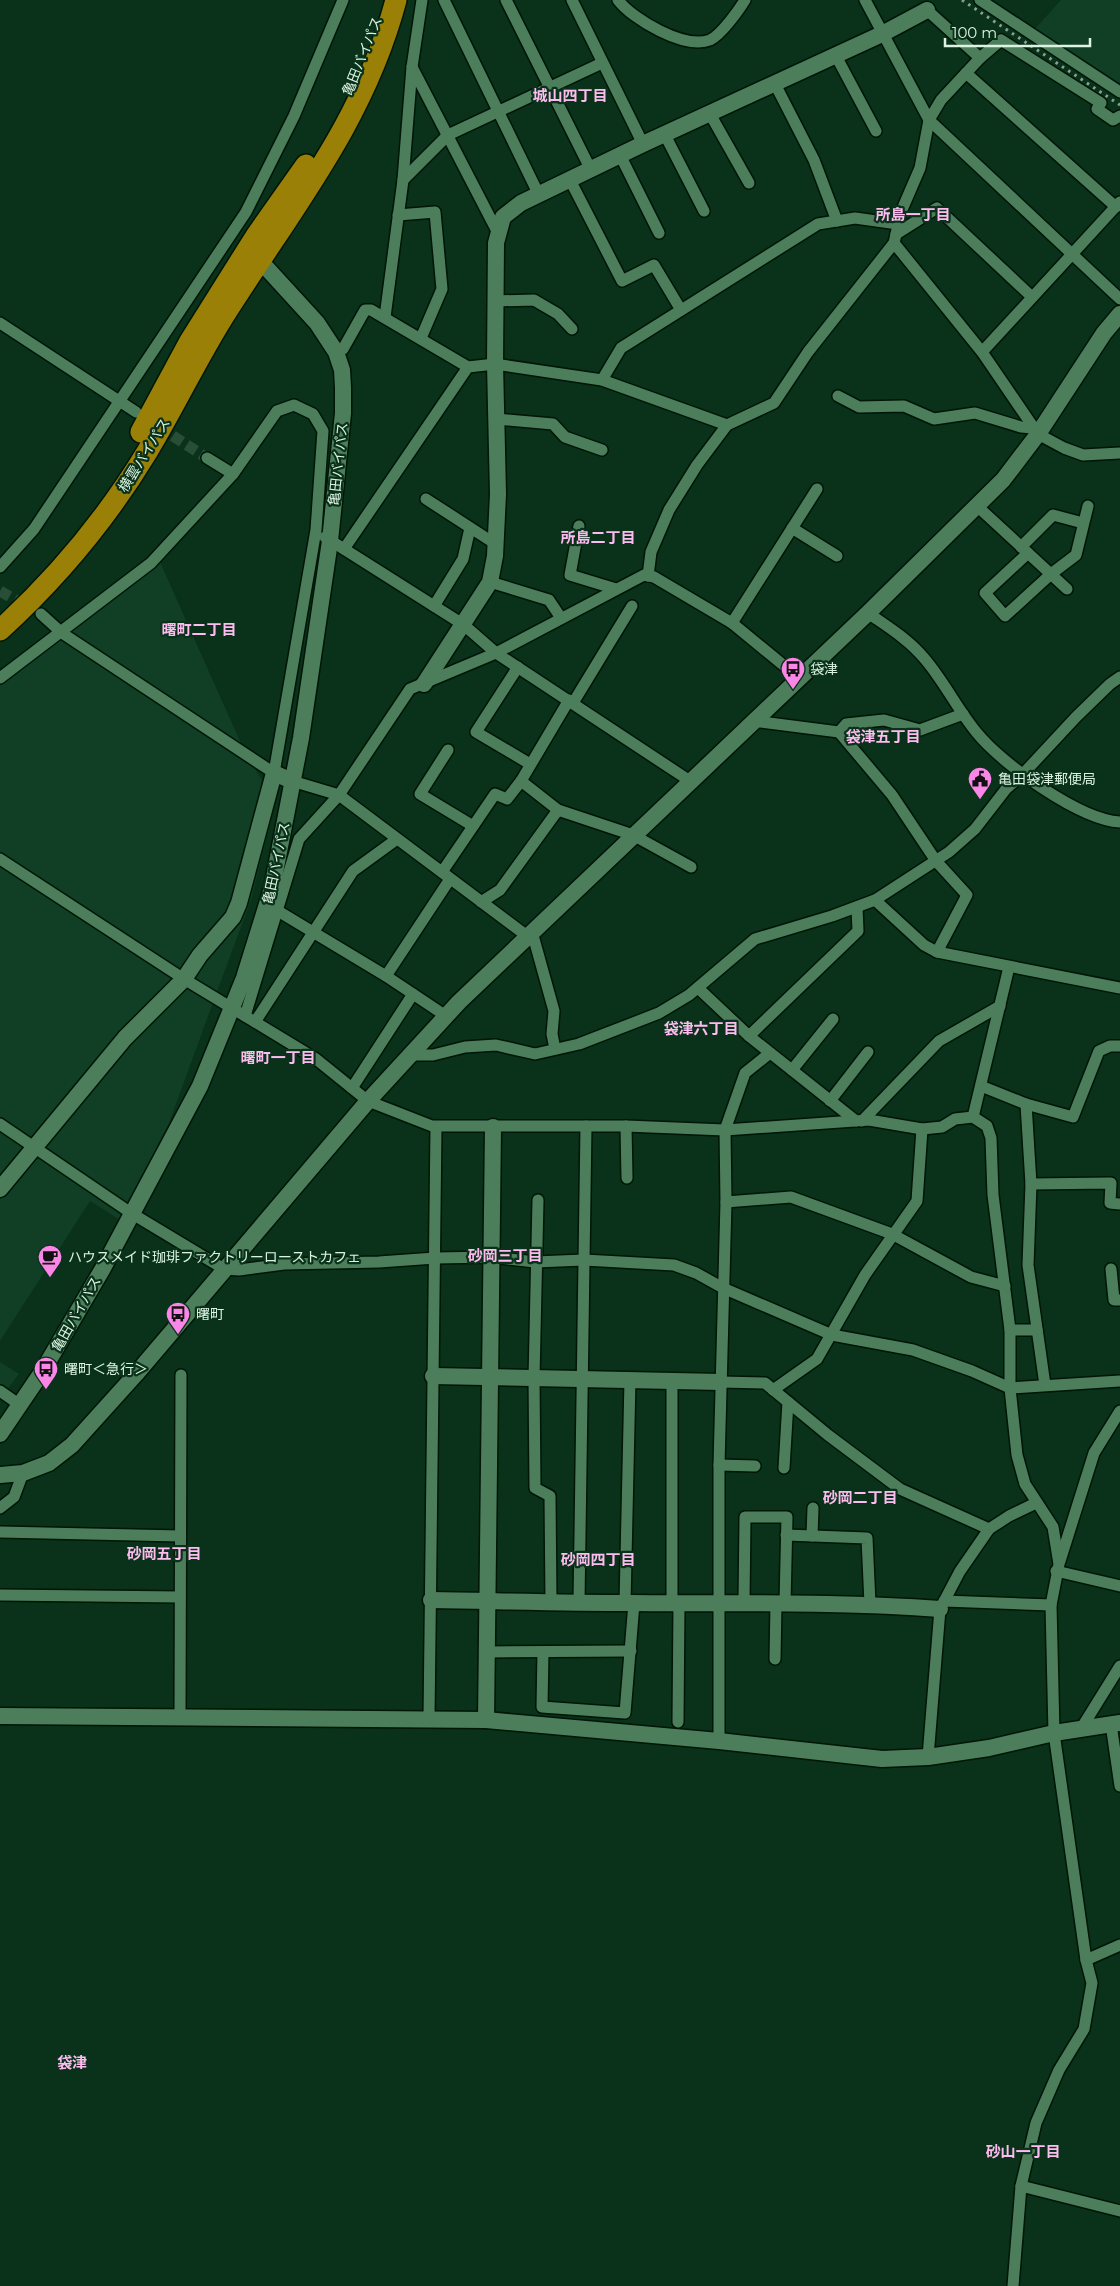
<svg xmlns="http://www.w3.org/2000/svg" width="1120" height="2286" font-family="Montserrat,'Noto Sans JP',sans-serif">
<rect width="100%" height="100%" fill="#0a311a"/>
<g fill="#113f25">
<path d="M1061,0h59v87l-86,-57z"/>
<path d="M160,562l88,197 28,42 -25,99 -29,78 -53,145 -49,97 -30,-19 -90,140v-656z"/>
<path d="M0,1362l19,12 -19,25z"/>
</g>
<g fill="none" stroke-linecap="round" stroke-linejoin="round">
<g stroke="#294e38" stroke-width="11" stroke-dasharray="11 5.5" stroke-linecap="butt">
<path d="M159,427l48,31"/>
<path d="M0,591l28,16"/>
</g>
<defs>
<g id="street">
<path d="M444,0l95,195"/>
<path d="M506,0l85,170"/>
<path d="M572,0l71,144"/>
<path d="M618,0c14,19 67,50 92,40 11,-5 29,-30 35,-40"/>
<path d="M865,0l64,120 191,179"/>
<path d="M980,0l140,92"/>
<path d="M836,56l40,75"/>
<path d="M980,58l21,-18 100,63 -4,6 16,11 7,-4"/>
<path d="M412,67l86,166"/>
<path d="M966,73l150,134"/>
<path d="M775,84l39,76 23,61"/>
<path d="M710,114l39,69"/>
<path d="M665,135l39,76"/>
<path d="M620,155l39,78"/>
<path d="M403,180l45,-45 154,-72"/>
<path d="M570,180l52,101 32,-16 27,45"/>
<path d="M398,215l37,-3 7,77 -21,49"/>
<path d="M896,234l41,-26 95,89"/>
<path d="M894,243l88,109 56,82 26,14 19,7 37,-2"/>
<path d="M495,301l39,-1 24,14 14,15"/>
<path d="M385,317l18,-137 9,-113 10,-67"/>
<path d="M0,323l136,89"/>
<path d="M336,352l7,-3 22,-39h6l97,57 27,-3 107,16 125,45"/>
<path d="M982,352l138,-150"/>
<path d="M602,380l19,-32 197,-124 37,-6 43,6"/>
<path d="M838,396l21,11 45,-1 30,13 41,-6 46,14 12,1"/>
<path d="M497,419l56,5 12,13 37,13"/>
<path d="M207,458l26,16"/>
<path d="M426,499l71,46"/>
<path d="M977,506l90,83"/>
<path d="M579,526l-9,49 46,14"/>
<path d="M792,528l45,28"/>
<path d="M325,537l139,88 32,28 194,128"/>
<path d="M1021,547l32,-32 30,8"/>
<path d="M344,549l124,-182"/>
<path d="M1028,553l-43,40 20,23 46,-42 25,-19 12,-49"/>
<path d="M0,567l34,-38 212,-317 48,-96 49,-116"/>
<path d="M648,576l3,-24 18,-42 28,-45 30,-40 47,-22 34,-51 86,-109 7,-31 19,-44 9,-48 12,-20 39,-42 -53,-48"/>
<path d="M490,582l59,18 12,18"/>
<path d="M434,606l29,-47 7,-31"/>
<path d="M868,613c20,14 40,26 56,45 20,23 33,51 53,75 25,31 103,87 143,89"/>
<path d="M732,623l85,-134"/>
<path d="M518,667l-42,65 54,32"/>
<path d="M0,678l151,-115 82,-89 44,-63 17,-6 19,9 10,17 -7,99 -42,243 -212,-140 -21,-19"/>
<path d="M573,703l59,-97"/>
<path d="M753,721l86,11 7,-8 38,-4 36,10 43,-16"/>
<path d="M839,732l53,63 44,66 31,34 -30,57"/>
<path d="M448,750l-28,44 53,32"/>
<path d="M292,781l47,14 188,141 7,3 20,72 -2,23 3,15"/>
<path d="M521,781l37,29 75,25 58,32"/>
<path d="M0,859l184,120 132,80 52,42 64,25h194l99,4 144,-10 53,9 20,-2 13,-8 18,-2 14,9 4,12 2,57 17,135v58l7,67 8,29 28,43 6,37 -8,41 3,128 32,227 6,23 -8,46 -25,41 -23,53 -15,63 -8,100"/>
<path d="M442,872l53,-78 12,5 14,-18 48,-81"/>
<path d="M875,900l49,45 13,7 183,36"/>
<path d="M481,902l19,-12 58,-80"/>
<path d="M278,911l108,65 60,40"/>
<path d="M386,976l64,-97"/>
<path d="M698,988l51,48 107,85"/>
<path d="M245,1016l54,-177 40,-44 71,-106 86,-36 148,-78 10,2 78,46 67,55"/>
<path d="M255,1022l98,-151 44,-32"/>
<path d="M749,1036l109,-105 -1,-24"/>
<path d="M410,1055h23l32,-8 31,-2 39,9 44,-10 80,-31 30,-18 66,-56 77,-23 43,-16 74,-48 26,-23 31,-40 17,-15 53,-57 34,-33 10,-7"/>
<path d="M792,1070l41,-51"/>
<path d="M981,1086l45,18 47,13 26,-66 11,-5h10"/>
<path d="M352,1088l61,-94"/>
<path d="M830,1101l38,-49"/>
<path d="M1026,1104l5,80 -3,81 17,120"/>
<path d="M973,1117l36,-150"/>
<path d="M862,1121l77,-80 61,-35"/>
<path d="M0,1124l131,89 93,56 15,1 45,-6 95,-2 56,-4 57,-1 43,5 49,-2 90,5 22,8 27,15 109,47 81,15 59,21 38,17 110,-7"/>
<path d="M626,1126l1,52"/>
<path d="M1031,1184l80,-1 -1,20 10,1"/>
<path d="M538,1200l-4,178 1,110 15,8 1,106"/>
<path d="M726,1202l65,-5 101,37 79,43 34,9"/>
<path d="M1111,1269l3,31h6"/>
<path d="M1010,1330h27"/>
<path d="M721,1382l44,1 63,52 72,54 89,40"/>
<path d="M773,1390l44,-31 48,-84 52,-74 5,-72"/>
<path d="M0,1391l20,14"/>
<path d="M719,1465l36,1"/>
<path d="M784,1468l4,-66"/>
<path d="M0,1508l14,-11 9,-24"/>
<path d="M0,1532l180,4"/>
<path d="M786,1535l81,3 3,66"/>
<path d="M812,1536l1,-28"/>
<path d="M1060,1561l34,-108 26,-42"/>
<path d="M1056,1571l64,15"/>
<path d="M0,1595l180,2"/>
<path d="M944,1601l107,4"/>
<path d="M579,1602l7,-476"/>
<path d="M672,1602v-221"/>
<path d="M744,1602l1,-85h42l-2,86"/>
<path d="M625,1603l5,-223"/>
<path d="M486,1652l145,-1"/>
<path d="M543,1652l-1,55 83,6 9,-110"/>
<path d="M775,1659l1,-56"/>
<path d="M180,1719l1,-344"/>
<path d="M429,1719l7,-592"/>
<path d="M678,1722l1,-120"/>
<path d="M1111,1724l9,62"/>
<path d="M1084,1729v-5l36,-58"/>
<path d="M719,1741v-276l7,-263 -1,-72 20,-57 25,-20"/>
<path d="M928,1757l12,-148 20,-38 29,-42 20,-13 27,-13"/>
<path d="M1086,1960l34,-15"/>
<path d="M1021,2186l99,25"/>
</g>
<g id="secondary">
<path d="M424,684l66,-102 5,-26 3,-62 -3,-130 1,-121 7,-26 18,-14 122,-59 239,-110 45,-24"/>
<path d="M0,1189l125,-151 59,-59 16,-24 33,-38 6,-14 35,-130 18,8"/>
<path d="M433,1376l288,6"/>
<path d="M0,1434l42,-62 60,-102 98,-184 44,-108 28,-90 29,-150 29,-197 13,-128v-25l-1,-18 -6,-18 -19,-29 -64,-70"/>
<path d="M0,1475l23,-2 26,-10 23,-18 64,-71 232,-273 91,-99 409,-389 135,-133 35,-46 66,-101 16,-19"/>
<path d="M431,1600c66,1 133,3 200,3 103,1 206,-2 309,6"/>
<path d="M0,1716l486,4 233,21 163,18 46,-2 61,-9 65,-15 66,-10"/>
<path d="M486,1720l7,-593"/>
</g>
<g id="highway">
<path d="M141,432l49,-91 66,-105 50,-71"/>
<path d="M0,630c57,-52 107,-112 147,-178 28,-46 51,-96 80,-141 66,-104 137,-190 169,-311"/>
</g>
</defs>
<use href="#street" stroke="#001607" stroke-width="14"/>
<use href="#secondary" stroke="#001607" stroke-width="19"/>
<use href="#highway" stroke="#001607" stroke-width="24"/>
<use href="#street" stroke="#4c7e5c" stroke-width="11"/>
<use href="#secondary" stroke="#4c7e5c" stroke-width="16"/>
<use href="#highway" stroke="#9b8008" stroke-width="21"/>
<path stroke="#84a48f" stroke-width="3" stroke-dasharray="2.5 5" stroke-linecap="butt" d="M962,0l158,105"/>
</g>
<defs>
<symbol id="bus-pin" viewBox="-11 -11 22 30"><path d="M0 17L-7.5 6A9.5 9.5 0 1 1 7.5 6Z" fill="#fa87e7" stroke="#0a311a"/><path d="M-5-6H5V4H4V6H2V4H-2V6H-4V4H-5ZM-3.5-4V0h7V-4ZM-3.5 1.2v1.5H-2V1.2ZM2 1.2v1.5H3.5V1.2Z" fill="#111"/></symbol>
<symbol id="civic-pin" viewBox="-11 -11 22 30"><path d="M0 17L-7.5 6A9.5 9.5 0 1 1 7.5 6Z" fill="#fa87e7" stroke="#0a311a"/><path d="M-.6-6.5H3V-4.5H.6V-3L4-1V1h2V6H-6V1h2V-1L-.6-3ZM-1.2 2.5V6h2.4V2.5Z" fill="#111"/></symbol>
<symbol id="cafe-pin" viewBox="-11 -11 22 30"><path d="M0 17L-7.5 6A9.5 9.5 0 1 1 7.5 6Z" fill="#fa87e7" stroke="#0a311a"/><path d="M-5.5-4.5H6V0H3Q3 3.5 0 3.5H-2.5Q-5.5 3.5-5.5 0ZM3-3.2v2h1.7v-2ZM-6 4.5H4V6H-6Z" fill="#111"/></symbol>
</defs>
<g fill-rule="evenodd">
<use href="#bus-pin" x="779" y="655" width="28" height="38"/>
<use href="#civic-pin" x="966" y="765" width="28" height="38"/>
<use href="#cafe-pin" x="36" y="1243" width="28" height="38"/>
<use href="#bus-pin" x="164" y="1300" width="28" height="38"/>
<use href="#bus-pin" x="32" y="1355" width="28" height="38"/>
</g>
<g text-anchor="middle" dominant-baseline="central" stroke-width="4.5" stroke-linejoin="round" paint-order="stroke">
<g font-size="14" fill="#daf4e1" stroke="#0a311a">
<text transform="translate(362 56) rotate(-68)">亀田バイパス</text>
<text transform="translate(144 455) rotate(-58)">横雲バイパス</text>
<text transform="translate(338 464) rotate(-84)">亀田バイパス</text>
<text transform="translate(276 863) rotate(-78)">亀田バイパス</text>
<text transform="translate(76 1314) rotate(-60)">亀田バイパス</text>
</g>
<g font-size="14" fill="#daf4e1" stroke="#0a311a" text-anchor="start">
<text x="810" y="669">袋津</text>
<text x="998" y="779">亀田袋津郵便局</text>
<text x="68" y="1257">ハウスメイド珈琲ファクトリーローストカフェ</text>
<text x="196" y="1314">曙町</text>
<text x="64" y="1369">曙町＜急行＞</text>
</g>
<g font-size="15" font-weight="bold" fill="#fdbcf0" stroke="#0a311a">
<text x="570" y="95">城山四丁目</text>
<text x="913" y="214">所島一丁目</text>
<text x="598" y="537">所島二丁目</text>
<text x="199" y="629">曙町二丁目</text>
<text x="883" y="736">袋津五丁目</text>
<text x="701" y="1028">袋津六丁目</text>
<text x="278" y="1057">曙町一丁目</text>
<text x="505" y="1255">砂岡三丁目</text>
<text x="860" y="1497">砂岡二丁目</text>
<text x="164" y="1553">砂岡五丁目</text>
<text x="598" y="1559">砂岡四丁目</text>
<text x="72" y="2062">袋津</text>
<text x="1023" y="2151">砂山一丁目</text>
</g>
</g>
<path d="M945 38v8h145v-8" fill="none" stroke="#daf4e1" stroke-width="2.5"/>
<text x="952" y="38" font-size="15" fill="#daf4e1" stroke="#0a311a" stroke-width="4" paint-order="stroke">100 m</text>
</svg>
